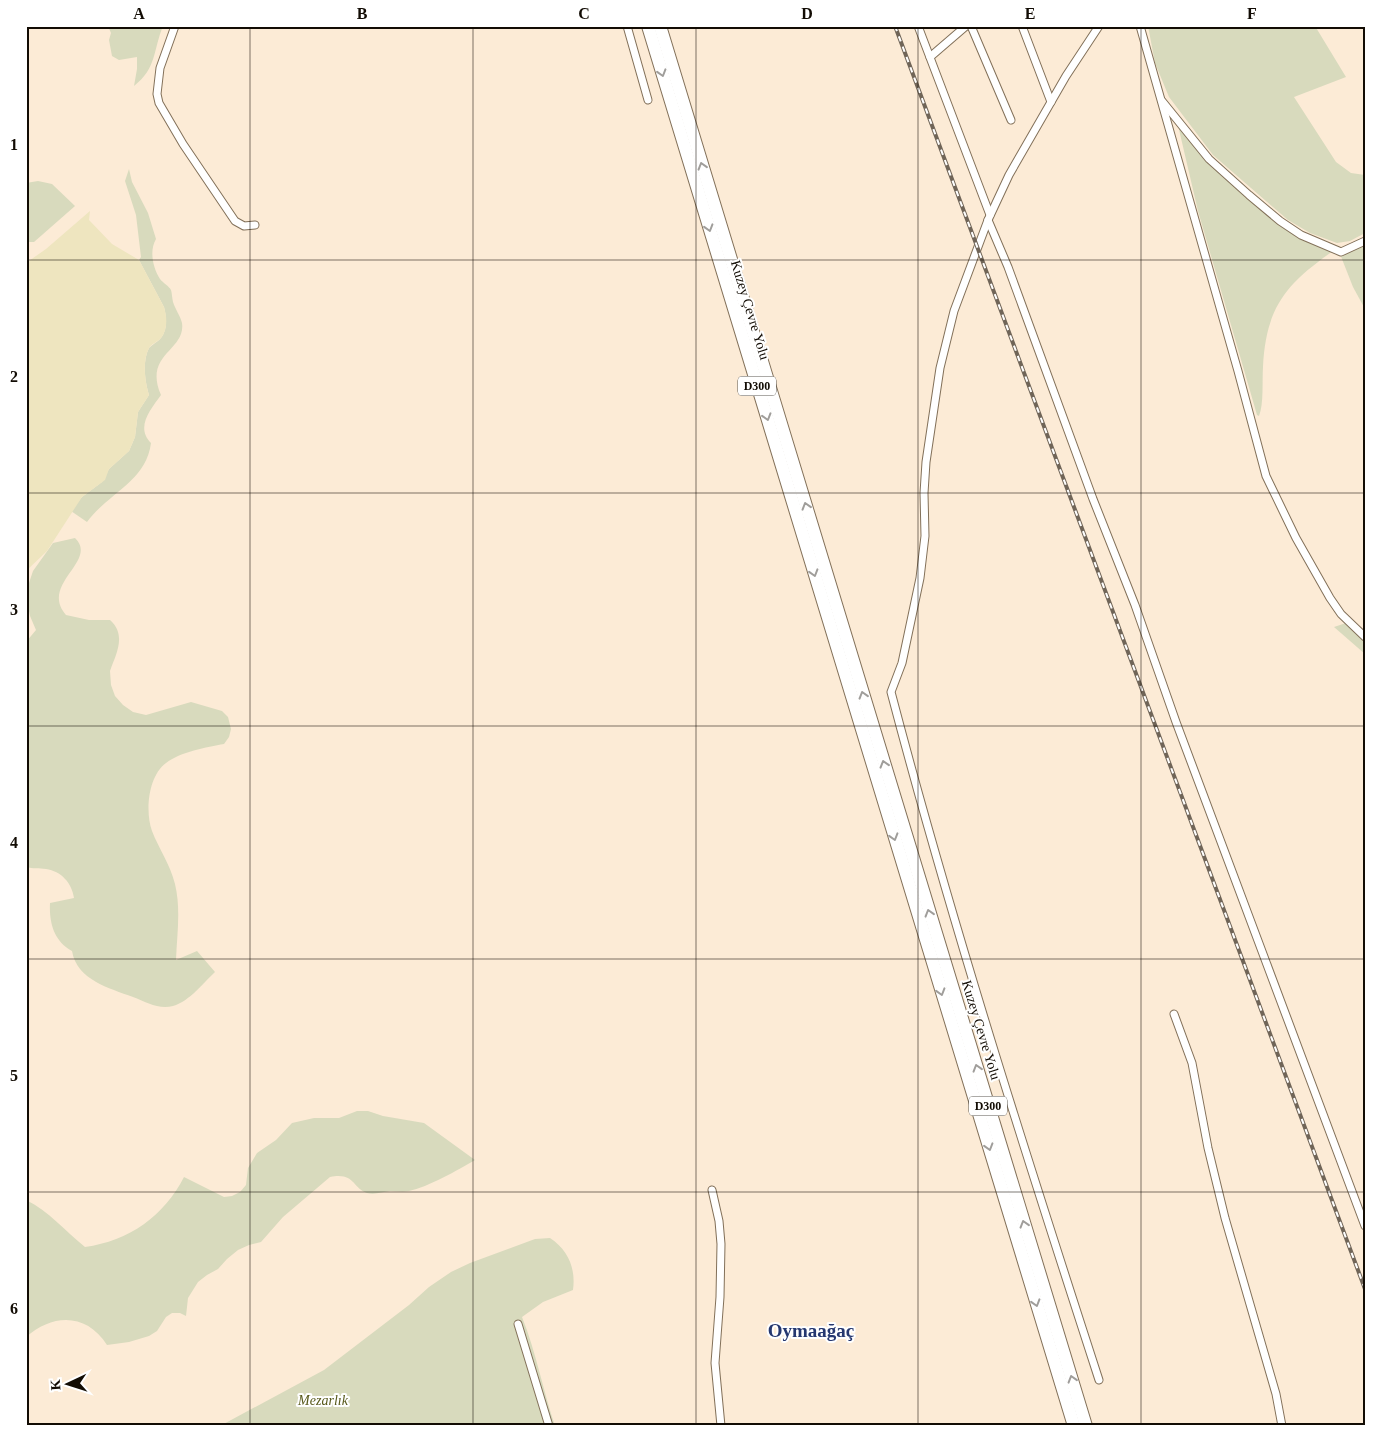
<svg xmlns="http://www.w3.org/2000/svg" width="1391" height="1452" font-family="'Times New Roman',serif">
<rect width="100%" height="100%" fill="#fcebd6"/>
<g fill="#d8dabd">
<path d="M108,26h55c-10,24 -6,42 -29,60l3,-17v-12l-18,3 -7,-4 -3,-16 2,-7z"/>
<path d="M1148,26h167l31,51 -52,20 42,65 15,11 14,2v58l-15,8 -13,2 -27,-10 -22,-13 -75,-65 -44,-58 -14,-34z"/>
<path d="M1177,121l32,38 73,63 51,29c-47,33 -67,56 -70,116 -1,14 1,37 -4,49l-2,-1 -59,-204z"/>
<path d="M129,169l3,13 16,31 8,26c-7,12 -3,29 4,40 3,4 9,7 11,11 1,3 1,8 2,12 2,7 7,13 9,21 4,28 -39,31 -21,72 -10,14 -26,32 -10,48 -5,39 -43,50 -64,79l-16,-11 11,-14 20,-15 7,-13 20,-18 6,-14 3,-25 11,-17c-4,-13 -7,-33 0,-47 3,-3 6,-5 9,-7 10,-8 9,-23 6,-34l-25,-47 2,-3 -5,-42 -11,-34z"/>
<path d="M38,181l14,3 23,22 -41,36h-8v-59z"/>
<path d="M1365,242v67l-12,-22 -13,-33z"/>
<path d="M75,538c24,23 -36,46 -9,77l23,5h21c17,15 6,34 0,51l1,14 4,11 8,9 10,7 13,3 45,-13 31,9 6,6 3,12 -2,8 -5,7c-17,3 -44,8 -58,19 -18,13 -21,49 -14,68 7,18 18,33 23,53 6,25 2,50 1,76l21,-9 18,21c-12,11 -25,29 -42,34 -14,4 -27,-4 -40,-9 -24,-9 -56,-17 -61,-46 -18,-10 -23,-28 -22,-48l24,-5c-2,-15 -13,-27 -28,-29 -7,-1 -13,0 -20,-2v-225l10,-12 -6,-14 -3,-15 1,-15 5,-15 20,-28z"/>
<path d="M1346,623l19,16v15l-31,-27z"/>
<path d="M357,1111h11l15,5 41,7 51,37c-17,10 -47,27 -66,31 -6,1 -13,0 -19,0 -8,1 -15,4 -23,2 -15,-5 -12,-21 -37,-16l-47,40 -22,25 -12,3 -11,5 -11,9 -9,10 -11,6 -9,7 -10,16 -2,18 -6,-3h-8l-6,4 -9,14 -8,5 -20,6 -22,3c-20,-32 -54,-32 -81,-8v-137c23,11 39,31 59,47 44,-6 79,-31 99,-70l40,20 8,-1 8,-4 6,-7 2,-17 9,-15 19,-13 16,-17 22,-5h25z"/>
<path d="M550,1238c18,12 26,30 23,52l-30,12 -21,15c14,35 21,73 33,109h-335l104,-56 85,-65 20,-18 22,-15 19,-9 65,-24z"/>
</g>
<path fill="#eee5bf" d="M90,211l-1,9 23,24 27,16 25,47c3,10 4,22 -3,31 -3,4 -9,5 -12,10 -7,13 -4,34 0,47l-11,17 -3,25 -6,14 -20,18 -4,11 -23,17 -35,54 -21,20v-308l20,-14z"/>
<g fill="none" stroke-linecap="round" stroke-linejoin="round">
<defs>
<g id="street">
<path d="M175,26l-15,42 -3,26 2,9 24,41 52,77 9,5 11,-1"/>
<path d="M627,26l21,74"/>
<path d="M918,26l72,189"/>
<path d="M971,26l40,94"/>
<path d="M1022,26l29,76"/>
<path d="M1099,26l-33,50 -57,99 -21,45 -34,91 -14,57 -14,94 -2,31 1,43 -5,42 -18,85 -11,29c61,232 134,460 208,688"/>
<path d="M1140,26l98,345 28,105 30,62 34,60 11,16 24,23"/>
<path d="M930,57l36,-31"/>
<path d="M1162,101l47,58 40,36 31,26 21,14 40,17 24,-11"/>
<path d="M988,220l20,47 85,232 42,106 41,117 189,504"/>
<path d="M1174,1014l18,49 16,85 17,70 51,176 6,32"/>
<path d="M712,1190l7,31 2,23 -1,53 -5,66 6,63"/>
<path d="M518,1324l31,102"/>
</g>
<g id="highway">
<path d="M648,26l426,1400"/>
<path d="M660,26l426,1400"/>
</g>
</defs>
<use href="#street" stroke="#827059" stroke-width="9"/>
<use href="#highway" stroke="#827059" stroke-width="14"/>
<use href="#street" stroke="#fff" stroke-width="7"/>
<use href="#highway" stroke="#fff" stroke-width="12"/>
<defs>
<path id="rail" d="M895,26l470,1263"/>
</defs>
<use href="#rail" stroke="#706558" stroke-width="4"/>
<use href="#rail" stroke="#fff" stroke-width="2" stroke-dasharray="5.5" stroke-linecap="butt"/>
</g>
<defs><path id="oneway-chevron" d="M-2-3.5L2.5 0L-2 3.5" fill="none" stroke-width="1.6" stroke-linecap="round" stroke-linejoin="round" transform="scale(1.25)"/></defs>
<g stroke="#a09e9b">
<use href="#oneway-chevron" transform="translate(662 73) rotate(73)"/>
<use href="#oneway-chevron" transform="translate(702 166) rotate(-107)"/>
<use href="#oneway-chevron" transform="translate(709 228) rotate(73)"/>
<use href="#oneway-chevron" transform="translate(767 417) rotate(73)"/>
<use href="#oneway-chevron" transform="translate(806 506) rotate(-107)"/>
<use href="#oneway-chevron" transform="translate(814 573) rotate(73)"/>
<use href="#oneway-chevron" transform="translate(863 695) rotate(-107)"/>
<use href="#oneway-chevron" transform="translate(884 764) rotate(-107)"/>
<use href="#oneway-chevron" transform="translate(894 837) rotate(73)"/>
<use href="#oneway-chevron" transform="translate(929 913) rotate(-107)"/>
<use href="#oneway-chevron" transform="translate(941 992) rotate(73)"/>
<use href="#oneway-chevron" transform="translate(977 1068) rotate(-107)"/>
<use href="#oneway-chevron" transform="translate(989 1147) rotate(73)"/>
<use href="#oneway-chevron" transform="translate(1024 1224) rotate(-107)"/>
<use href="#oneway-chevron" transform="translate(1036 1303) rotate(73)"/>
<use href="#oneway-chevron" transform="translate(1072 1379) rotate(-107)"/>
</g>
<path fill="none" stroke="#120c04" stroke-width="1" stroke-opacity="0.55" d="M250,26v1400M473,26v1400M696,26v1400M918,26v1400M1141,26v1400M26,260h1339M26,493h1339M26,726h1339M26,959h1339M26,1192h1339"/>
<g text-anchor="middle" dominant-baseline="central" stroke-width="4" stroke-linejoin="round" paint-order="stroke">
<g fill="#fff" stroke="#59554f" stroke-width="1">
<rect x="738" y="376.5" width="38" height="19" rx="4"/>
<rect x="969" y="1096.5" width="38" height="19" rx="4"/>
</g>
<g font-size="12" font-weight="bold" fill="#120c04">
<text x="757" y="386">D300</text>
<text x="988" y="1106">D300</text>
</g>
<g font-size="14" fill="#120c04" stroke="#fff">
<text transform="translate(750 310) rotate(73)">Kuzey Çevre Yolu</text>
<text transform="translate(981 1030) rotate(73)">Kuzey Çevre Yolu</text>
</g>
<g font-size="14" font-style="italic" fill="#58591b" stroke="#fff">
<text x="323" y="1400">Mezarlık</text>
</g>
<g font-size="19" font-weight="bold" fill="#25376f" stroke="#fff">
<text x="811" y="1330">Oymaağaç</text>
</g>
</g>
<rect width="1391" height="1452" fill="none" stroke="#ffffff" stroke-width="55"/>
<g transform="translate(68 1384) rotate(266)" stroke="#ffffff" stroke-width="4" paint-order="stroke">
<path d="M0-4L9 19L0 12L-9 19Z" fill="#120c04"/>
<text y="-8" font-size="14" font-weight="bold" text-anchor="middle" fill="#120c04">K</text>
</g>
<rect x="28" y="28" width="1336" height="1396" fill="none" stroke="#120c04" stroke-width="2"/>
<g font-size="16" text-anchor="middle" font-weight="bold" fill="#120c04">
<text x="139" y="19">A</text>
<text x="362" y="19">B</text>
<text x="584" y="19">C</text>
<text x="807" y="19">D</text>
<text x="1030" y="19">E</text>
<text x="1252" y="19">F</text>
<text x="14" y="150">1</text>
<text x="14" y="382">2</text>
<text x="14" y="615">3</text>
<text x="14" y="848">4</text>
<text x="14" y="1081">5</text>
<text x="14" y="1314">6</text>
</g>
</svg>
